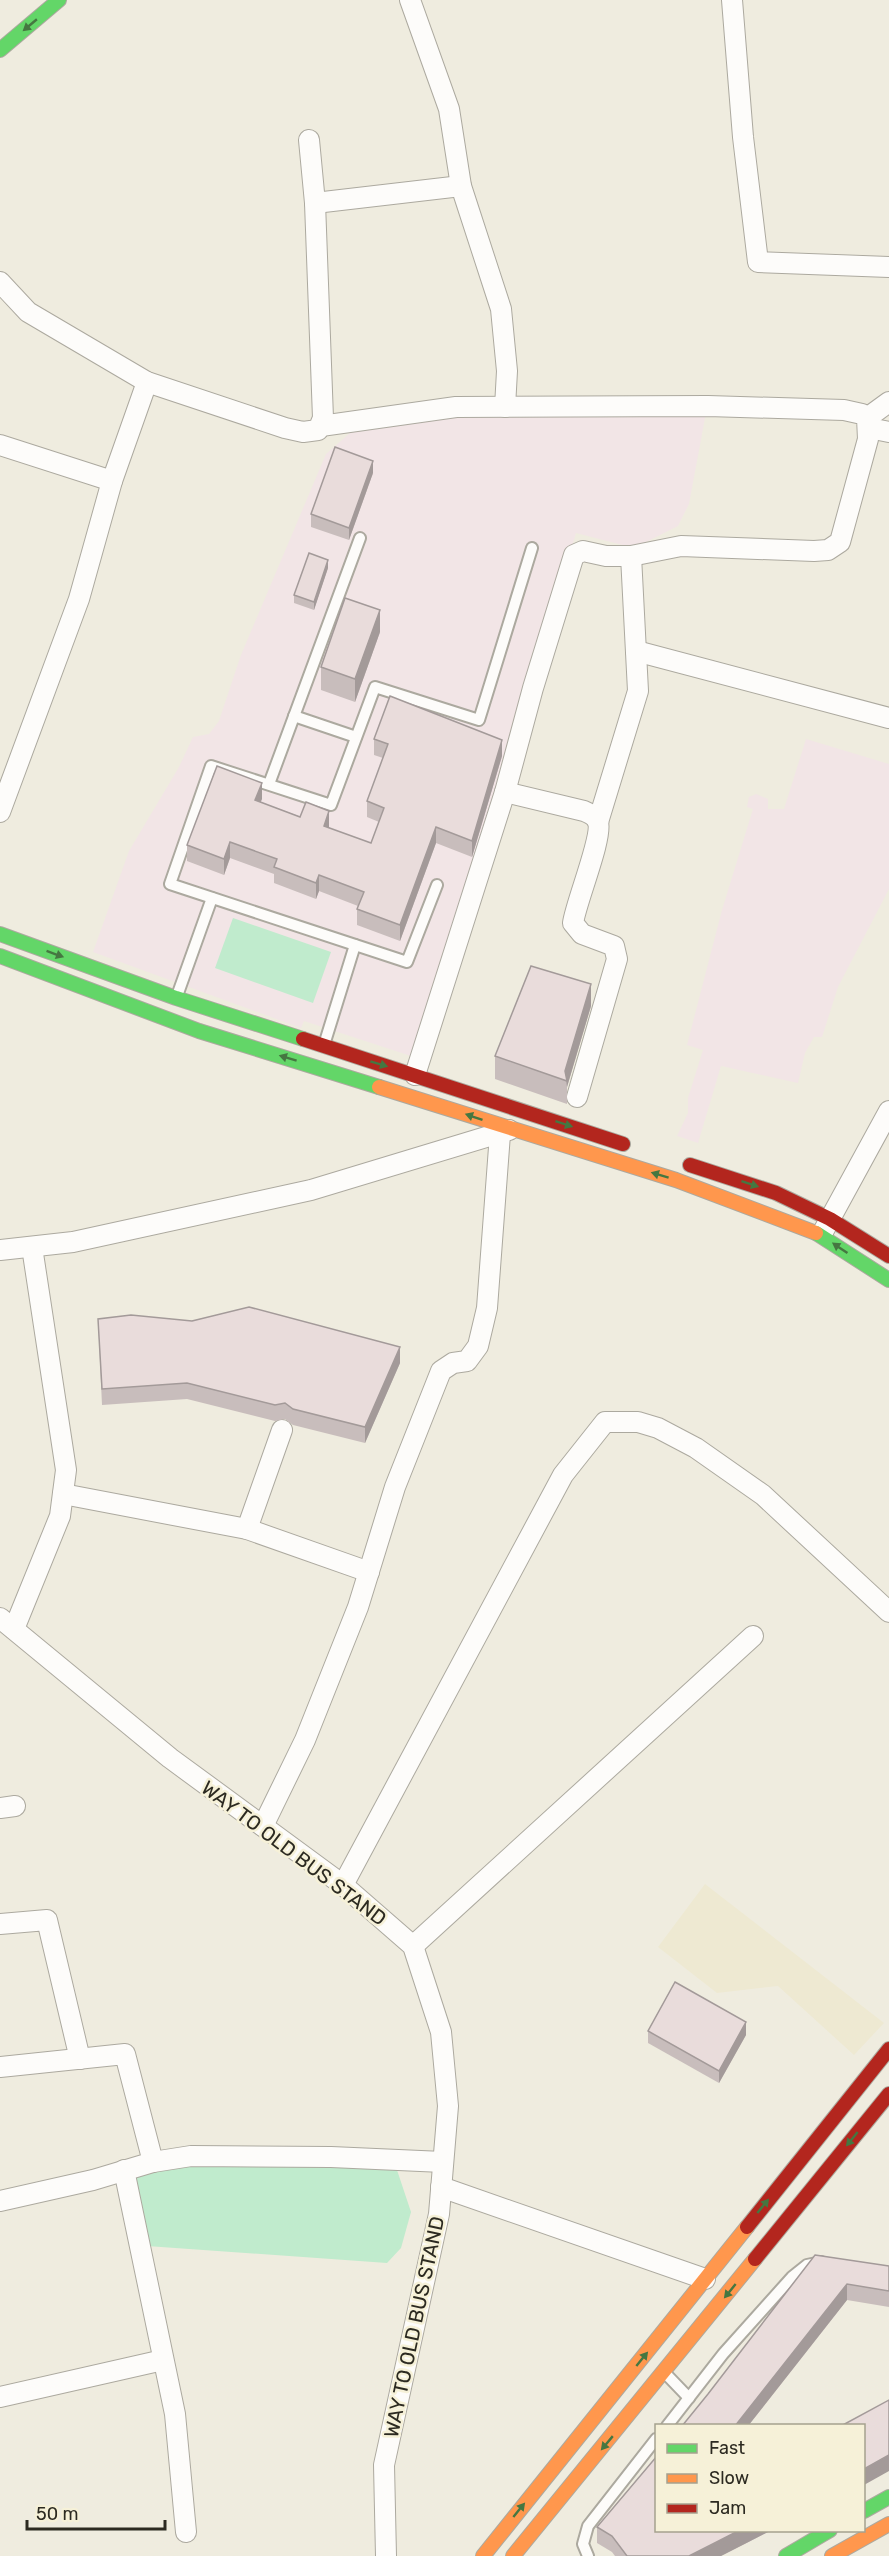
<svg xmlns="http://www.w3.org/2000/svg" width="889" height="2556" font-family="Rubik,sans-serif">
<rect width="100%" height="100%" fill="#efecdf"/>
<path fill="#eee9d2" d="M705,1884l179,139 -30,32 -76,-69 -61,7 -59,-46z"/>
<g fill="#f2e5e6">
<path d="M707,407l-18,97 -11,22 -44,22 -58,-15 -156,526 -116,-38 -3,7 -208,-76 36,-101 50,-84 14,-30 16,-3 10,-13 22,-66 85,-201 32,-28 75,-16z"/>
<path d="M806,739l83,25v125l-51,98 -16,50h-8l-9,16 -7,30 -77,-17 -23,77 -21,-7 11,-23v-15l15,-48 -16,-5 35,-135 31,-101 -6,-2 2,-10 7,-3 12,5v10h16z"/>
</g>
<g fill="#c0ebcd">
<path d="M233,918l98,34 -18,51 -98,-35z"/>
<path d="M153,2162l243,5 15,45 -10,36 -14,15 -240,-17 -12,-72z"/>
</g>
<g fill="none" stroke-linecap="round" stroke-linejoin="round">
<defs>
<g id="lane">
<path d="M294,716l62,21"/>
<path d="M269,784l91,-246"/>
<path d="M437,885l-30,77 -237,-78 41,-118 120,39 44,-118 104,33 53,-172"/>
<path d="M177,996l35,-98"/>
<path d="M324,1045l31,-100"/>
<path d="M665,2373l24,25"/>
<path d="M667,2426l56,-72 69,-77 15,-12 14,-3"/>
<path d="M588,2556l-5,-12 5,-18 68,-87"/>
</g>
<g id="street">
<path d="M410,0l39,109 12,77 40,123 6,62 -2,36"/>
<path d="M732,0l11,137 15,125 131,5"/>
<path d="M315,203l146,-17"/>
<path d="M0,282l28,30 119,70 138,46 18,4 15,-2 5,-12 -8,-215 -6,-63"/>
<path d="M867,418l22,-16"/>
<path d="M321,426l135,-19 252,-1 136,4 18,4 5,4 1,21 -28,103 -12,8 -14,1 -133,-5 -50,10h-25l-23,-5 -9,4 -41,133 -28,104 -90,283"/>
<path d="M869,428l20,4"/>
<path d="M0,445l112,36"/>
<path d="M636,651l253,67"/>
<path d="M505,792l79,19c5,2 12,5 14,11 5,15 -22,80 -25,101l9,11 32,12 3,13 -40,138"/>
<path d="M0,812l79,-213 33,-118 35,-99"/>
<path d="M598,822l40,-131 -7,-135"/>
<path d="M824,1230l65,-119"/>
<path d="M0,1250l73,-8 238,-52 198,-60"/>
<path d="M63,1494l184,35 122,43"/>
<path d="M247,1529l35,-99"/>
<path d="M0,1618l170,140 173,127 70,61 28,86 7,74 -9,108 -55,251 2,91"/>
<path d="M14,1629l46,-113 6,-46 -34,-223"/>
<path d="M0,1808l15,-2"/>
<path d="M263,1826l42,-86 53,-133 37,-120 46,-116 12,-8 14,-2 11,-15 9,-38 13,-174"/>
<path d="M343,1885l220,-410 42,-53h33l20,6 38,20 67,47 126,117"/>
<path d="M0,1924l47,-4 33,139"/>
<path d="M413,1946l340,-310"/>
<path d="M0,2067l125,-13 28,108"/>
<path d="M124,2170l51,244 11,118"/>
<path d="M441,2187l264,92"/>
<path d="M0,2201l93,-21 60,-18 38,-6 140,1 112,5"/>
<path d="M0,2397l163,-37"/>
</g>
<g id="fast">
<path d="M0,50l59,-50"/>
<path d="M0,934l176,64 127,41"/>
<path d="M0,956l199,75 180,56"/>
<path d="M816,1233l73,47"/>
<path d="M864,2511l25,-14"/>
<path d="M786,2556l44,-26"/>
</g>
<g id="slow">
<path d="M379,1087l297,93 140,53"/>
<path d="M483,2556l264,-329"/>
<path d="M513,2556l242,-297"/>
<path d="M832,2556l57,-32"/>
</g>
<g id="jam">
<path d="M303,1039l320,105"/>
<path d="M690,1165l86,28 54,26 59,37"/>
<path d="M747,2227l142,-178"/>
<path d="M755,2259l134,-165"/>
</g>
</defs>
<use href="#lane" stroke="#aca99f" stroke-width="14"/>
<use href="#street" stroke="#aca99f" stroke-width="22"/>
<use href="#fast" stroke="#aca99f" stroke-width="16"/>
<use href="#slow" stroke="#aca99f" stroke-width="16"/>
<use href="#jam" stroke="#aca99f" stroke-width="16"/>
<use href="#lane" stroke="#fdfcfa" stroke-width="10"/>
<use href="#street" stroke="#fdfcfa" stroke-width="20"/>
<use href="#fast" stroke="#63d668" stroke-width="14"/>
<use href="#slow" stroke="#ff974d" stroke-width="14"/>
<use href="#jam" stroke="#b3261e" stroke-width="14"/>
</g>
<g fill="#c8bdbc">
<path d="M373,473l-24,67 -38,-13v-13z"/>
<path d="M328,568l-14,42 -20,-7v-8z"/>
<path d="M380,632l-25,70 -34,-12v-23z"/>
<path d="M374,739l128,17 -30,101 -36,-14 -36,98 -43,-16v-16l1,-3 -39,-15 -3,8 -42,-16v-9l-44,-16 -6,17 -37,-14v-16l75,-46 -2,3 69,25v1l42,15 8,-21 -12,-5v-16l16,-43 -9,-3z"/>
<path d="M591,1006l-24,81v17l-72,-25v-23z"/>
<path d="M98,1319l302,44 -35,80 -72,-18 -8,-6 -10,2 -88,-22 -85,6z"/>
<path d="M648,2031l98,4 -27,48 -71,-40z"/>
<path d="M815,2255l74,11v41l-42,-7 -99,126h-66l26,-32z"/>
<path d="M597,2527l60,3h115l-51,26h-106l-3,-4 -15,-9z"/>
</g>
<g fill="#a39a99">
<path d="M373,461v12l-24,67v-12z"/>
<path d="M328,560v8l-14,42v-8z"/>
<path d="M380,610v22l-25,70v-23z"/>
<path d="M502,740v16l-30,101v-16z"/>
<path d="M262,783v16l-7,17v-16z"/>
<path d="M329,811v16l-5,15v-16z"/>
<path d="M436,827v16l-36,98v-16z"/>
<path d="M230,842v16l-6,17v-16z"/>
<path d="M319,875v16l-3,8v-16z"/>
<path d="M591,984v22l-24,81 -2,-16z"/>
<path d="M400,1347v16l-35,80v-16z"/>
<path d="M746,2022v13l-27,48v-12z"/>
<path d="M847,2284v16l-99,126h-13z"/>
<path d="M889,2455v16l-25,14v-16z"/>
<path d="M740,2530h32l-51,26h-32z"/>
</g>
<g fill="#e9dcdb" stroke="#a39a99" stroke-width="1.5">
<path d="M335,447l38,14 -24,67 -38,-14z"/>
<path d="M309,553l19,7 -14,42 -20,-7z"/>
<path d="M345,598l35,12 -25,69 -34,-12z"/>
<path d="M390,696l112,44 -30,101 -36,-14 -36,98 -43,-16 7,-17 -45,-17 -3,8 -42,-16 3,-8 -47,-17 -6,17 -37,-14 30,-79 45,17 -7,17 45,17 6,-15 23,9 -5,15 47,17 13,-35 -17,-7 21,-57 -14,-5z"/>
<path d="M531,966l60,18 -26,87 2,10 -72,-25z"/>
<path d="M249,1307l151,40 -35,80 -72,-18 -8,-6 -10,2 -88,-22 -85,6 -4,-70 33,-4 61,6z"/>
<path d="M675,1982l71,40 -27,49 -71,-40z"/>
<path d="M815,2255l74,11v25l-42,-7 -112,142h-53l26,-32z"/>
<path d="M889,2400v55l-25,14v-43h-23z"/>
<path d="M657,2456v74h83l-51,26h-62l-15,-20 -15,-9z"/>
</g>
<defs><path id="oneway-solid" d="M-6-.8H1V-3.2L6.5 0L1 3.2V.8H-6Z" transform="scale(1.5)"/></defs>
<g fill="#457741">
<use href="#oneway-solid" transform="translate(30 25) rotate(140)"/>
<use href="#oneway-solid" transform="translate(55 954) rotate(20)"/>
<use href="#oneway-solid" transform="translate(288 1058) rotate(-163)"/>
<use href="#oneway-solid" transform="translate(379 1064) rotate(17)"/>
<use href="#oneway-solid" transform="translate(474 1117) rotate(-161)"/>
<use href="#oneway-solid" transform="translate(564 1124) rotate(18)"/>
<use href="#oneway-solid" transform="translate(660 1175) rotate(-163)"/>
<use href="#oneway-solid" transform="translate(750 1184) rotate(18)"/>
<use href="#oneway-solid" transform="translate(840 1248) rotate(-146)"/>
<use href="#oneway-solid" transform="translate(852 2139) rotate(129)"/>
<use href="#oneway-solid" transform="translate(763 2206) rotate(-51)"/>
<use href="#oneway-solid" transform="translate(730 2291) rotate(129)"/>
<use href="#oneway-solid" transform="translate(642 2359) rotate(-51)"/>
<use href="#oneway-solid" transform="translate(607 2443) rotate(130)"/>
<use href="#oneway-solid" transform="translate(519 2510) rotate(-51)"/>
</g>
<g text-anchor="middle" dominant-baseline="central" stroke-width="5" stroke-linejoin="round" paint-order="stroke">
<g font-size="20" fill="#2c2a21" stroke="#f6f1d8">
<text transform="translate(294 1853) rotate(37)">WAY TO OLD BUS STAND</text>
<text transform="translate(414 2327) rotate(-78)">WAY TO OLD BUS STAND</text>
</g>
</g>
<rect x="655" y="2424" width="210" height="108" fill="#f6f1d8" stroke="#a5a18f" stroke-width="1.5"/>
<rect x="667" y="2444" width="30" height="9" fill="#63d668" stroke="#a5a18f" stroke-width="1.5"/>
<text x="709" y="2454" font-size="18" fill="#2c2a21">Fast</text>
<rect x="667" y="2474" width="30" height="9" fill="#ff974d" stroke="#a5a18f" stroke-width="1.5"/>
<text x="709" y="2484" font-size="18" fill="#2c2a21">Slow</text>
<rect x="667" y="2504" width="30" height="9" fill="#b3261e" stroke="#a5a18f" stroke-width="1.5"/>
<text x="709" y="2514" font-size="18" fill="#2c2a21">Jam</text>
<path d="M27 2520v9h138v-9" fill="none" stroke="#2c2a21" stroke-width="3"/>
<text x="36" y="2520" font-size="18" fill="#2c2a21" stroke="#f6f1d8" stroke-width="4.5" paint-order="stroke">50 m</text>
</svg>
